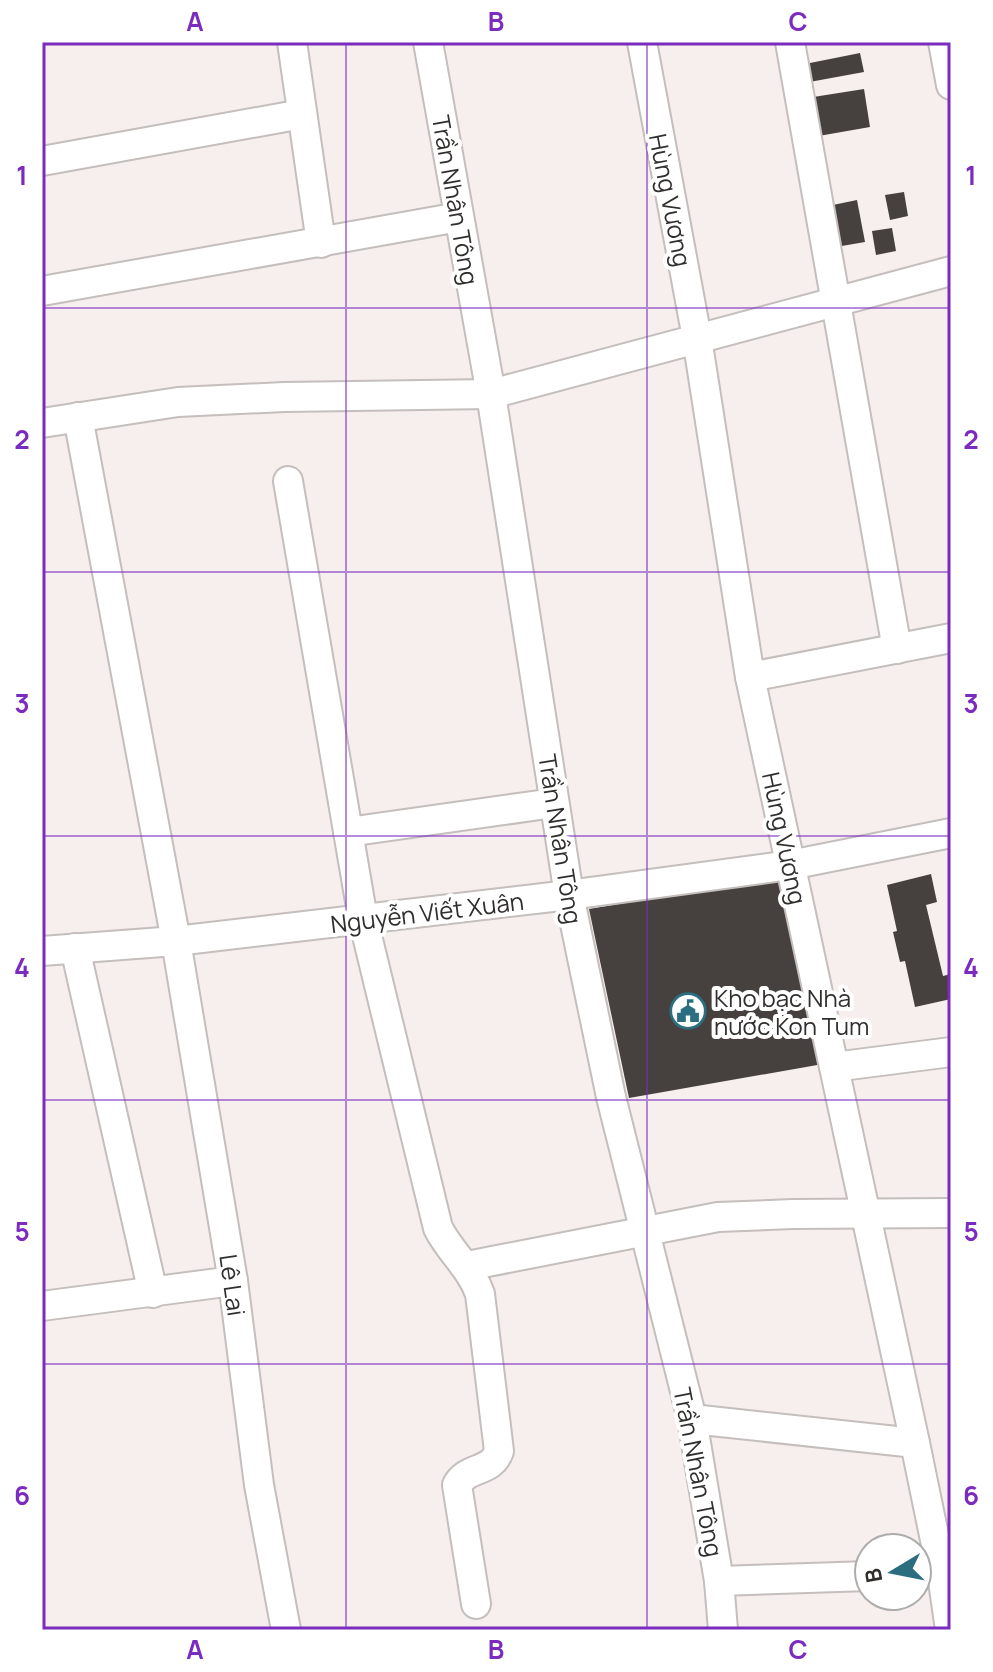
<svg xmlns="http://www.w3.org/2000/svg" width="993" height="1672" font-family="Manrope,sans-serif">
<rect width="100%" height="100%" fill="#f6efed"/>
<g fill="#46413f">
<path d="M860,53l4,19 -60,11 -4,-18z"/>
<path d="M864,89l6,38 -57,10 -6,-39z"/>
<path d="M904,192l4,24 -18,4 -5,-25z"/>
<path d="M857,200l8,42 -29,5 -8,-41z"/>
<path d="M892,228l4,23 -20,4 -4,-24z"/>
<path d="M931,874l6,28 -11,3 17,71 8,-2v25l-36,8 -10,-46 -5,1 -7,-30 4,-1 -10,-46z"/>
<path d="M785,876l38,188 -194,34 -40,-189z"/>
</g>
<g fill="none" stroke-linecap="round" stroke-linejoin="round">
<defs>
<g id="minor">
<path d="M292,42l29,201"/>
<path d="M428,42l63,352 78,501 42,202 81,322 27,162 4,49"/>
<path d="M642,42l55,296 53,339 165,766 27,131 8,56"/>
<path d="M790,42l107,607"/>
<path d="M943,42l8,43"/>
<path d="M42,161l260,-47"/>
<path d="M42,291l417,-74"/>
<path d="M78,417l98,524 57,340 26,204 27,145"/>
<path d="M42,423l136,-21 106,-5 207,-3 460,-123"/>
<path d="M288,481l75,438 75,309c12,24 33,40 42,66l19,157c-7,22 -32,15 -42,34l19,119"/>
<path d="M750,677l201,-39"/>
<path d="M348,832l206,-29"/>
<path d="M75,948l78,345"/>
<path d="M42,951l134,-10 393,-46 221,-30 161,-32"/>
<path d="M834,1067l117,-15"/>
<path d="M467,1266l251,-49 75,-3 158,-1"/>
<path d="M42,1306l191,-25"/>
<path d="M692,1419l223,24"/>
<path d="M719,1581l150,-5"/>
</g>
</defs>
<use href="#minor" stroke="#c4bebc" stroke-width="32"/>
<use href="#minor" stroke="#fff" stroke-width="28"/>
</g>
<path fill="none" stroke="#7b2cbf" stroke-width="2" stroke-opacity="0.55" d="M346,42v1588M647,42v1588M42,308h909M42,572h909M42,836h909M42,1100h909M42,1364h909"/>
<defs>
<symbol id="civic-ring" viewBox="-11 -11 22 22"><circle r="9.5" fill="#fff" stroke="#2b6e7f" stroke-width="1.5"/><path d="M-.6-6.5H3V-4.5H.6V-3L4-1V1h2V6H-6V1h2V-1L-.6-3ZM-1.2 2.5V6h2.4V2.5Z" fill="#2b6e7f"/></symbol>
</defs>
<g fill-rule="evenodd">
<use href="#civic-ring" x="668" y="991" width="40" height="40"/>
</g>
<g text-anchor="middle" dominant-baseline="central" stroke-width="8" stroke-linejoin="round" paint-order="stroke">
<g font-size="24" fill="#312f2e" stroke="#fff">
<text transform="translate(456 200) rotate(80)">Trần Nhân Tông</text>
<text transform="translate(671 200) rotate(79)">Hùng Vương</text>
<text transform="translate(785 838) rotate(78)">Hùng Vương</text>
<text transform="translate(561 839) rotate(81)">Trần Nhân Tông</text>
<text transform="translate(427 912) rotate(-7)">Nguyễn Viết Xuân</text>
<text transform="translate(233 1285) rotate(82)">Lê Lai</text>
<text transform="translate(699 1472) rotate(79)">Trần Nhân Tông</text>
</g>
<g font-size="24" fill="#312f2e" stroke="#fff" text-anchor="start">
<text x="714" y="997">Kho bạc Nhà<tspan x="714" dy="28">nước Kon Tum</tspan></text>
</g>
</g>
<rect width="993" height="1672" fill="none" stroke="#ffffff" stroke-width="88"/>
<g transform="translate(893 1572) rotate(260)"><circle r="38" fill="#ffffff" stroke="#adacab" stroke-width="2"/>
<path d="M0-6L14 30L0 20L-14 30Z" fill="#2b6e7f"/>
<text y="-12" font-size="22" font-weight="bold" text-anchor="middle" fill="#312f2e">B</text>
</g>
<rect x="44" y="44" width="905" height="1584" fill="none" stroke="#7b2cbf" stroke-width="3"/>
<g font-size="26" text-anchor="middle" font-weight="bold" fill="#7b2cbf">
<text x="195" y="31">A</text>
<text x="496" y="31">B</text>
<text x="798" y="31">C</text>
<text x="22" y="185">1</text>
<text x="971" y="185">1</text>
<text x="22" y="449">2</text>
<text x="971" y="449">2</text>
<text x="22" y="713">3</text>
<text x="971" y="713">3</text>
<text x="22" y="977">4</text>
<text x="971" y="977">4</text>
<text x="22" y="1241">5</text>
<text x="971" y="1241">5</text>
<text x="22" y="1505">6</text>
<text x="971" y="1505">6</text>
<text x="195" y="1659">A</text>
<text x="496" y="1659">B</text>
<text x="798" y="1659">C</text>
</g>
</svg>
